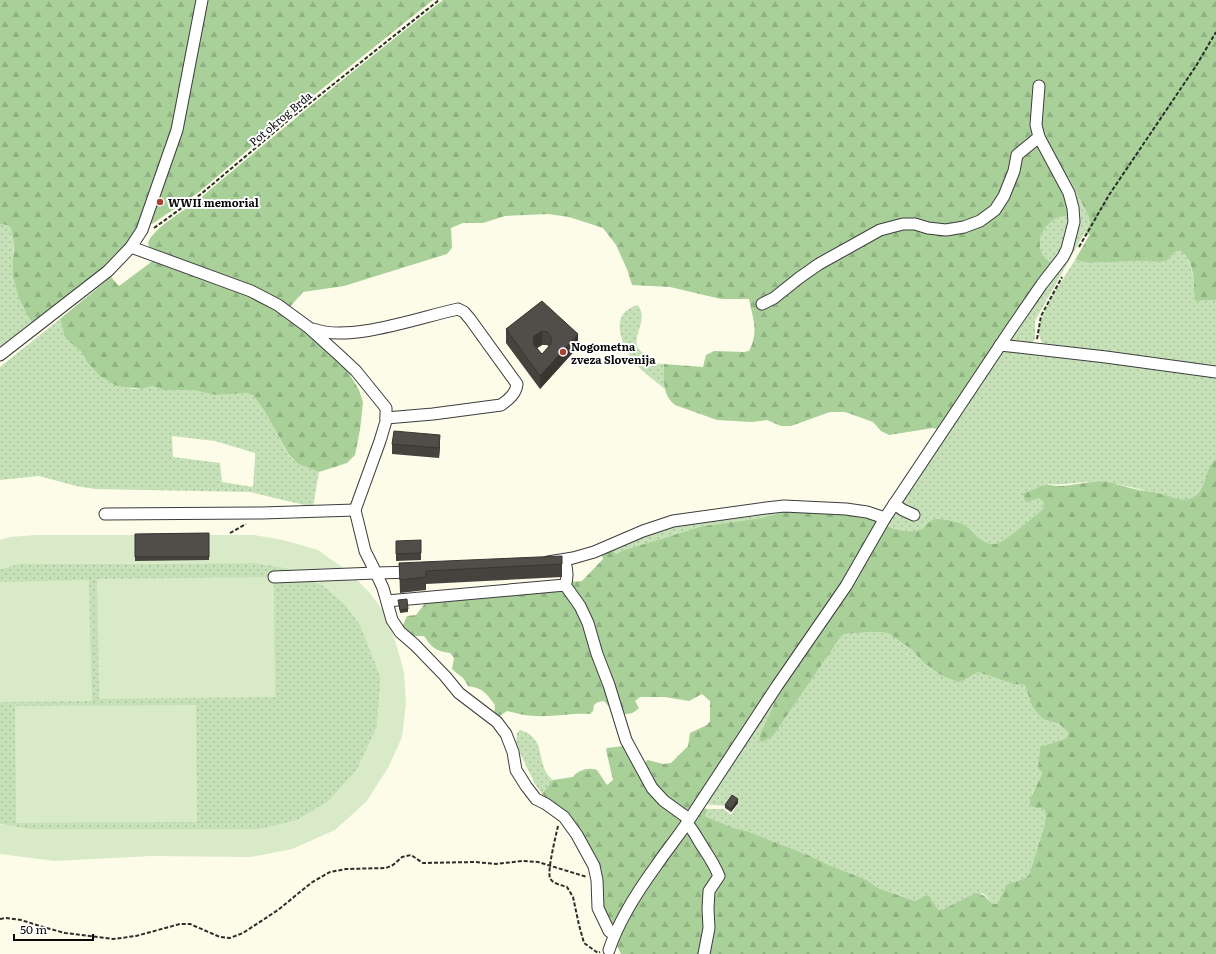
<svg xmlns="http://www.w3.org/2000/svg" width="1216" height="954" font-family="Literata,serif">
<defs>
<pattern id="grass-dots" width="8" height="8" patternUnits="userSpaceOnUse"><rect width="8" height="8" fill="#c6e1b8"/><path d="M2 2h.1M6 6h.1" fill="none" stroke="#a9c09d" stroke-width="1.8" stroke-linecap="round"/></pattern>
<pattern id="forest-firs" width="22" height="20" patternUnits="userSpaceOnUse"><rect width="22" height="20" fill="#a9d099"/><path d="M5 1l3.5 6h-7zM16 11l3.5 6h-7z" fill="#90b182"/></pattern>
</defs>
<rect width="100%" height="100%" fill="#fcfce9"/>
<g fill="url(#grass-dots)" fill-rule="evenodd">
<path d="M1069,177l19,38 2,8 -55,98v18l-5,7 -20,-5v-6l65,-99 -9,-57z"/>
<path d="M1070,215l-4,28 -14,20c-19,-11 -14,-33 3,-44 4,-2 10,-3 15,-4z"/>
<path d="M2,224l8,2 4,10 -1,17 10,54 9,16 -32,24v-122z"/>
<path d="M1181,251c14,12 12,33 14,50l21,-1v70l-170,-21c-3,-4 -6,-9 -7,-14 -2,-19 26,-59 36,-75l15,3 48,-2 23,1 7,-2 7,-8z"/>
<path d="M638,305c11,17 -6,28 0,43 1,2 5,5 7,7 5,6 11,9 19,9l1,25c-10,-8 -21,-16 -29,-25 -14,-17 -29,-51 2,-59z"/>
<path d="M60,319l5,19 18,15 4,9 45,27h10l10,-3 11,4h29l24,5 31,-2 7,3 11,16 24,44 9,8 21,8 -6,35 -63,-15 -155,-3 -19,-3 -37,-10 -39,4v-113zM172,436l43,5 40,12v6l-2,28 -31,-5 -2,-19 -47,-6z"/>
<path d="M999,350l217,24v85c-13,10 -8,30 -23,38 -13,7 -26,-2 -39,-5 -19,-3 -38,-10 -57,-10 -17,-1 -33,4 -49,2l-9,14 5,5 -1,6c-7,6 -38,32 -44,34 -21,5 -25,-17 -39,-20 -7,-2 -18,-5 -25,-4 -6,1 -8,6 -12,9 -12,7 -27,1 -39,-3z"/>
<path d="M784,509l-3,4 -20,5 -58,8 -79,24 -8,4 -5,-7 58,-22z"/>
<path d="M257,563l30,5 37,18 22,19 15,21 20,52 -4,49 -20,43 -28,31 -31,19 -36,9h-234l-28,-5v-255l18,-5z"/>
<path d="M872,632l16,1 23,16 13,14 17,12 24,5 13,-8 35,12 12,1 7,21 13,14 14,4 9,8 -1,6 -27,9 -2,21 4,5 -2,6 -8,14 4,15 8,1 2,6 -2,12 -15,48 -6,4 -16,5 -10,20 -6,-1 -5,-7 -4,-3 -40,17h-3l-7,-10 -10,-3 -7,4 -37,-13 -13,-9 -34,-13 -23,-11 -61,-24 -14,-3 -28,-12 3,-7h16l7,6 8,-13 -7,-5 -6,9 -22,-2 66,-103 4,3 -13,28 12,4 67,-98 4,-4z"/>
<path d="M520,730c29,8 14,36 33,50l-11,14 -7,-10 -19,-39 1,-12z"/>
</g>
<g fill="url(#forest-firs)">
<path d="M0,0h198l-25,127 -37,105 -18,21 -25,23 -61,47c-8,-13 -15,-28 -18,-44 -4,-18 4,-34 -4,-53l-8,-2 -2,1z"/>
<path d="M206,0h227l-145,116 -89,76 -47,32 -2,-1 9,-32z"/>
<path d="M443,0h773v300l-21,1c-2,-17 1,-38 -14,-50l-6,1 -7,8 -7,2 -23,-1 -48,2 -15,-3 15,-26 -6,1 6,-12 -2,-8 -19,-37 -3,1 -1,12 5,24c-5,1 -11,2 -15,4 -17,11 -22,33 -3,44l-111,167 -8,-2 -44,7 -8,-4 -8,-9 -28,-10h-15l-39,14h-10l-14,-6 -15,2 -35,-2 -42,-15c-13,-10 -11,-26 -11,-41l39,3 3,-12 8,-4 30,1 5,-1c10,-19 4,-32 0,-52h-28l-51,-12 -38,-2 -5,-16 -11,-24 -13,-17 -34,-11 -21,-3 -43,2 -22,7h-20l-12,5 1,20 -5,6 -103,32 -41,6 -14,16 -139,-59 -2,-6c5,-15 36,-32 50,-43 80,-68 162,-135 245,-200z"/>
<path d="M154,260l97,35 30,17 55,45 14,18 9,15 4,12 -3,28 -5,25 -8,8 -28,9 -21,-8 -9,-9 -24,-43 -11,-16 -7,-3 -31,2 -24,-5h-29l-11,-4 -10,3 -25,-3 -17,-10 -13,-14 -4,-9 -18,-15 -5,-19 51,-42 8,9z"/>
<path d="M1216,459v495h-595l-5,-10 4,-17 81,-119 7,1 -3,7 28,12 14,3 61,24 23,11 34,13 13,9 37,13 7,-4 6,-2 11,15h3l34,-17c8,1 10,4 15,10l6,1 10,-20 16,-5 6,-4 15,-48 2,-12 -2,-6 -8,-1 -6,-3c0,-12 9,-21 12,-32l-4,-5 2,-21 27,-9 1,-6 -9,-8 -14,-4 -6,-5 -7,-9 -7,-21 -12,-1 -35,-12 -13,8 -7,2 -17,-7 -17,-12 -13,-14 -23,-16 -16,-1 -28,2 -4,4 -67,98 -11,6 -3,-2 2,-8 13,-28 -4,-3 114,-176c11,4 27,10 39,3 4,-3 6,-8 12,-9 7,-1 18,2 25,4 14,3 18,25 39,20 6,-2 37,-28 44,-34l1,-6 -5,-5 -13,4 -2,-4 -1,-4c8,-3 15,-7 23,-9 4,-1 8,1 12,1 17,0 33,-6 49,-4 9,1 18,5 27,7 8,2 16,2 24,4 12,3 24,10 35,4 15,-8 10,-28 23,-38z"/>
<path d="M784,509l64,2 26,8 3,4 -32,59 -157,232 -21,-13 -25,-36 6,-5 15,4 8,-1 17,-17 2,-13 17,-8 3,-4v-20l-8,-7 -13,7 -24,-4h-25l-5,4 4,7c-6,6 -10,6 -17,6l-55,-132 15,-1 21,-22 -2,-6 10,-6 5,7 8,-4 79,-24 58,-8 20,-5z"/>
<path d="M556,583l24,29 31,97 -7,-8 -6,1 -4,3 -1,6 -3,3c-19,-1 -36,3 -55,2 -9,0 -19,-3 -28,-5l-9,6 -4,-2 1,-10c-9,-12 -12,-17 -27,-19l-4,-7 -12,-10 2,-11 -4,-5c-14,-2 -18,-5 -26,-17h-15l-7,-9 5,-11 9,-1 13,-17z"/>
<path d="M625,746l59,74 -75,116 -9,-24 -5,-54 -53,-64 11,-14 20,-3c5,-7 16,-10 24,-7l10,15 6,-5 -7,-30 1,-2z"/>
</g>
<g fill="#d9eac8">
<path d="M36,535h218l29,5 35,10 32,23 20,20 14,19 11,28 9,32 2,31 -4,34 -14,31 -22,34 -31,28 -43,19 -41,8 -100,-1 -96,5 -55,-7v-30l28,5h234l36,-9 31,-19 28,-31 20,-43 4,-49 -20,-52 -15,-21 -22,-19 -37,-18 -30,-5 -239,1 -18,5v-29l9,-3z"/>
<path d="M274,577l1,120 -176,2 -2,-120z"/>
<path d="M89,580l3,121 -92,1v-120z"/>
<path d="M196,705l1,117 -181,1 -1,-117z"/>
</g>
<g fill="none" stroke-linecap="round" stroke-linejoin="round">
<defs>
<g id="minor">
<path d="M131,247l120,44 27,14 30,22 31,28 17,16 30,37v13l-6,20 -25,69 10,41 11,22 37,-1"/>
<path d="M762,304l12,-6 25,-20 20,-14 61,-34 23,-6h12l13,4 18,2 18,-3 16,-6 15,-11 9,-14 10,-25 3,-16 22,-18"/>
<path d="M313,329c37,14 107,-12 145,-20l6,3 6,7 47,65c-1,10 -9,16 -16,21l-68,9 -47,4"/>
<path d="M1000,345l106,12 110,15"/>
<path d="M0,355l108,-84 23,-24 11,-17 35,-100 25,-130"/>
<path d="M894,504l9,6 11,5"/>
<path d="M105,514l157,-1 93,-3"/>
<path d="M548,562l25,-4 21,-6 49,-21 30,-10 93,-13 18,-2 62,3 21,3 18,6"/>
<path d="M274,577l102,-4 7,15 9,32 8,12 15,13 30,31 14,17 38,29 9,12 7,18 3,18 10,16 10,13 10,5 18,13 13,18 17,31 3,14 1,28 11,23 5,4"/>
<path d="M565,585c4,-8 1,-17 0,-25"/>
<path d="M387,601l178,-16 15,21 8,17 9,31 12,31 17,55 26,48 12,13 25,18"/>
<path d="M609,950c10,-30 28,-58 47,-84 10,-15 21,-28 31,-43"/>
<path d="M704,954l5,-26 -1,-19 1,-18 10,-15c-4,-10 -9,-18 -15,-27 -6,-9 -10,-18 -17,-26l90,-137 69,-100 39,-68 126,-189 31,-45 21,-27 4,-8 7,-27 -1,-14 -4,-15 -30,-56 -3,-12 3,-39"/>
</g>
</defs>
<use href="#minor" stroke="#3d3d3d" stroke-width="13"/>
<g stroke="#2c2c2c" stroke-width="2" stroke-dasharray="4 2" stroke-linecap="butt">
<path d="M154,228l47,-34 90,-76 148,-118"/>
<path d="M1079,247l30,-52 87,-129 20,-34"/>
<path d="M1037,339l4,-23 21,-39"/>
<path d="M230,533l16,-9"/>
<path d="M558,826c-2,9 -11,45 -8,52 3,6 11,7 17,9l6,10 6,28 5,18 14,10 2,-1"/>
<path d="M0,919l6,-1 15,2 22,7 22,6 48,6 23,-3 44,-12h10l30,13 10,1 13,-5 35,-23 33,-27 19,-11 16,-3 40,-1 7,-3 9,-8 9,-2 12,8 52,-1 21,2 26,-3 16,1 49,15"/>
</g>
<use href="#minor" stroke="#fff" stroke-width="11"/>
</g>
<g fill="#46423e" fill-rule="evenodd">
<path d="M542,301l36,46 -38,42 -34,-46v-14zM542,345h5l2,2 -7,7 -5,-6z"/>
<path d="M392,444l48,2 -1,12 -47,-4z"/>
<path d="M209,533v27l-74,1v-27z"/>
<path d="M396,541l25,12v7l-25,1z"/>
<path d="M399,563l163,1v13l-136,7v6l-26,3z"/>
<path d="M398,600l10,9v3l-8,1z"/>
<path d="M738,803l-7,9 -6,-4v-3z"/>
</g>
<g fill="#393632">
<path d="M542,331v14l-8,5 -1,-10 1,-4z"/>
<path d="M578,334v13l-38,42v-13z"/>
<path d="M440,435v11l-1,12v-10z"/>
<path d="M738,799v4l-7,9v-3z"/>
</g>
<g fill="#514d48" stroke="#393632" fill-rule="evenodd">
<path d="M542,301l36,33 -38,42 -34,-47zM542,331l5,1 3,3 2,5 -2,5 -8,9 -8,-9 -1,-5 1,-4z"/>
<path d="M394,431l46,4 -1,13 -47,-4z"/>
<path d="M209,533v24h-74v-23z"/>
<path d="M421,540v13l-25,1v-13z"/>
<path d="M562,556v8l-136,7v6l-26,3 -1,-17z"/>
<path d="M407,599l1,10 -8,1 -2,-10z"/>
<path d="M732,795l6,4 -7,10 -6,-4z"/>
</g>
<g fill="#a64335" stroke="#fff" stroke-width="1.5">
<circle cx="160" cy="202" r="4"/>
<circle cx="563" cy="352" r="4"/>
</g>
<g text-anchor="middle" dominant-baseline="central" stroke-width="4" stroke-linejoin="round" paint-order="stroke">
<g font-size="11" fill="#0a0a0a" stroke="#fff">
<text transform="translate(280 118) rotate(-40)">Pot okrog Brda</text>
</g>
<g font-size="11" font-weight="bold" fill="#0a0a0a" stroke="#fff" text-anchor="start">
<text x="168" y="202">WWII memorial</text>
<text x="571" y="346">Nogometna<tspan x="571" dy="13">zveza Slovenija</tspan></text>
</g>
</g>
<path d="M14 934v6h79v-6" fill="none" stroke="#0a0a0a" stroke-width="2"/>
<text x="20" y="934" font-size="12" fill="#0a0a0a" stroke="#ffffff" stroke-width="3" paint-order="stroke">50 m</text>
</svg>
